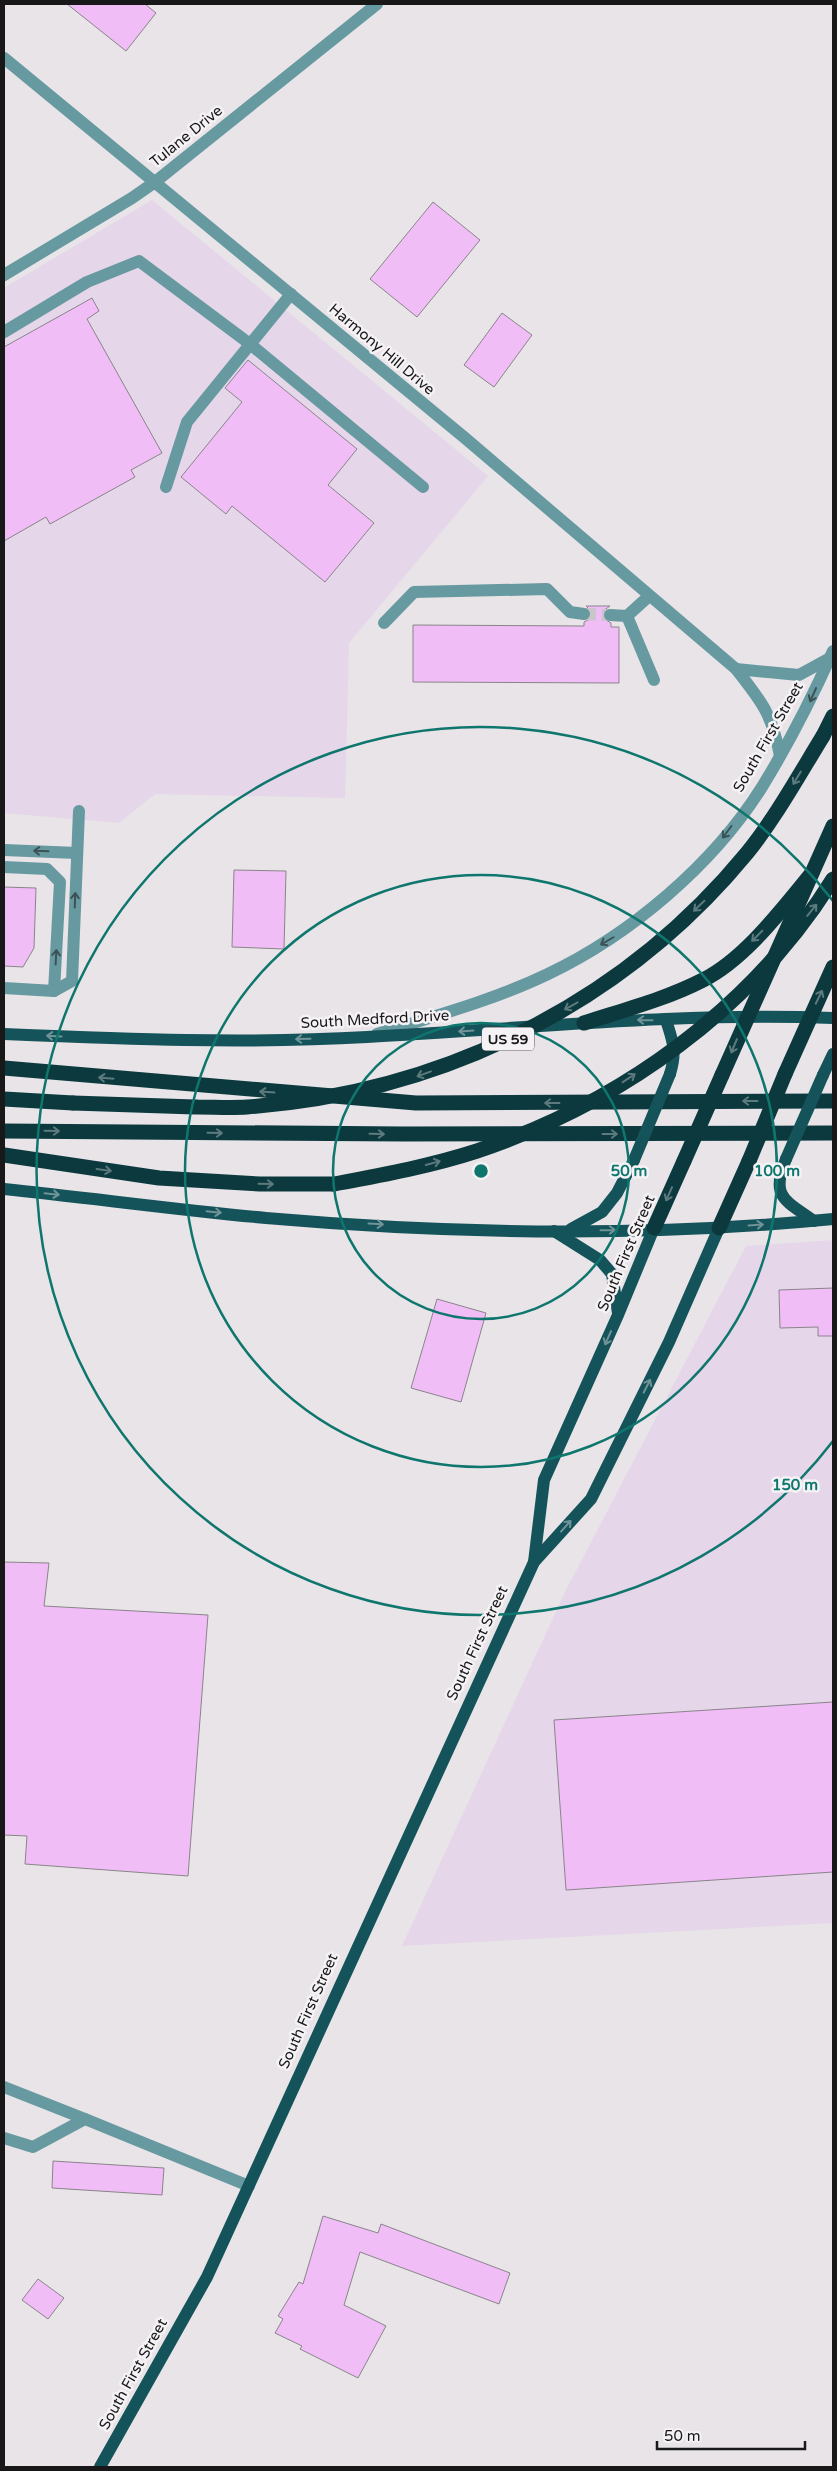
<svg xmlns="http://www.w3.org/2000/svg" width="837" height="2471" font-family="'Varela Round',sans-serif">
<rect width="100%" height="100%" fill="#e8e4e8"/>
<g fill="#e5d6e9">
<path d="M152,200l336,276 -139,167 -4,155 -190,-4 -36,29 -115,-10v-525z"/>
<path d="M833,1240v683l-431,23 163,-354 181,-346z"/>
</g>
<g fill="#f0bdf7" stroke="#898589">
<path d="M67,4h78l11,9 -30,38z"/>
<path d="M433,202l47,38 -63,77 -47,-38z"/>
<path d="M92,298l7,13 -12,8 75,134 -31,17 4,7 -85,47 -4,-7 -42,24v-194z"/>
<path d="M502,313l30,22 -38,52 -30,-22z"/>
<path d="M248,360l109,89 -29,36 46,38 -49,59 -93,-76 -6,8 -45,-37 61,-75 -17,-14z"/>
<path d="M586,606h24l-7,5v7l8,5v4h8v56l-206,-1v-57l171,1v-4l6,-3 2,-4 -1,-4z"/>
<path d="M234,870l52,1 -2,78 -52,-2z"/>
<path d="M4,887l32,1 -2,60 -11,19 -19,-1z"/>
<path d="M833,1288v48h-15v-9l-38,1 -1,-38z"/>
<path d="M437,1299l49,14 -25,89 -50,-14z"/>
<path d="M4,1562l45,1 -5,43 164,9 -20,261 -163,-12 2,-28 -23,-1z"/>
<path d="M833,1702v170l-267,18 -12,-170z"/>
<path d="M53,2161l111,7 -2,27 -110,-7z"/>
<path d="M323,2216l55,17 3,-9 129,49 -11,31 -139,-52 -16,53 42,21 -28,52 -58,-29 2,-3 -27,-13 8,-14 -5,-3 21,-34 4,2z"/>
<path d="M38,2279l26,19 -16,21 -26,-19z"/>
</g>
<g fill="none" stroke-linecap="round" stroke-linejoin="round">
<path stroke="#c9c5c9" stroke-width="12" stroke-dasharray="12 6" stroke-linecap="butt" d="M584,614l26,1"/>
<g stroke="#6799a0" stroke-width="12">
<path d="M4,58l461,380 271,231c26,33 36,45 44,87"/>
<path d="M4,275l128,-77 23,-16 222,-178"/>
<path d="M4,332l83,-50 52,-21 111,83 173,143"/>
<path d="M166,487l21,-65 104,-128"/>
<path d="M648,597l-21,19 27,64"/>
<path d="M610,615l17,1"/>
<path d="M384,623l30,-31 133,-3 23,23 14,2"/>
<path d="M736,669l63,6 31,-17"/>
<path d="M4,850l73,3"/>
<path d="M4,867l43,2 13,13 -6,109 -50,-3"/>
<path d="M54,991l18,-10 7,-170"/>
<path d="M377,1034c58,-18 117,-34 171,-60 82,-39 165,-109 214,-187 27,-44 50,-89 71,-136"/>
<path d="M4,2087l81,32"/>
<path d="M4,2138l29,9 52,-28 164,67"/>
</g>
<g stroke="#15535a" stroke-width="12">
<path d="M666,1020c7,22 11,31 4,54"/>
<path d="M4,1034c121,5 242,10 363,3 155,-8 310,-25 466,-19"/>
<path d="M823,1075l10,-21"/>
<path d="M786,1159c-16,38 -1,41 28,62"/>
<path d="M4,1189c87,9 174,21 262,29 185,16 382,19 567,1"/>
<path d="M571,1229l31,-17 15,-19 17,-33"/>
<path d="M554,1231l46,29 12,14 6,39"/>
<path d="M534,1562l10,-82 74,-165 36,-87"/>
<path d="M100,2467l107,-190 327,-715 57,-63 78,-157 50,-114"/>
</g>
<g stroke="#0b393e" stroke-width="15">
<path d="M823,736l10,-20"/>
<path d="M584,1023c40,-13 82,-24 119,-43 43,-22 79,-71 109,-107"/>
<path d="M4,1068l412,35 417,-2"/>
<path d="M785,1074l48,-107"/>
<path d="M722,1075l111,-249"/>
<path d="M4,1099l69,4"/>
<path d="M4,1131l400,3 429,-1"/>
<path d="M4,1155l155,23 101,6h74"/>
<path d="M654,1228l30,-67"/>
<path d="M719,1228l30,-67"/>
</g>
<g stroke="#15535a" stroke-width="12">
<path d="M786,1159l37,-84"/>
<path d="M634,1160l36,-86"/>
</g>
<g stroke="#0b393e" stroke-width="15">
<path d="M73,1103c41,1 83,3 125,4 16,0 33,1 49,0 195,-14 376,-103 500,-254 29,-36 52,-78 76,-117"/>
<path d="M684,1161l38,-86"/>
<path d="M749,1161l36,-87"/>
<path d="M334,1184c48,-9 97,-18 143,-33 144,-48 276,-143 356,-272"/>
</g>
</g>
<defs><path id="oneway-shaft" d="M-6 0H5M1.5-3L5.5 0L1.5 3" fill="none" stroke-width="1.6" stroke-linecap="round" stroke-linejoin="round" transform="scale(1.25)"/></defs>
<g stroke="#3c5256">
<use href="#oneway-shaft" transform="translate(813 695) rotate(114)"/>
<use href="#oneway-shaft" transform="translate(727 832) rotate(127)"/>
<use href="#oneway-shaft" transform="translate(41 851) rotate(-178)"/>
<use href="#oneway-shaft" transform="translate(75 900) rotate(-88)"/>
<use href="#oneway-shaft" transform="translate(607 941) rotate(150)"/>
<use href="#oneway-shaft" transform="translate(56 957) rotate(-87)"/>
</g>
<g stroke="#5d7a7e">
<use href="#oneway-shaft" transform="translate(797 778) rotate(121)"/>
<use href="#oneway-shaft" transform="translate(699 906) rotate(136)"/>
<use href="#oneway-shaft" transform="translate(812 910) rotate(-51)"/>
<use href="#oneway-shaft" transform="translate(757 936) rotate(135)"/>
<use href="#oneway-shaft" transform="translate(819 997) rotate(-64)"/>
<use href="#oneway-shaft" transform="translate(571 1006) rotate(151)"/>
<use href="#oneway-shaft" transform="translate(734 1046) rotate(113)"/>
<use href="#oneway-shaft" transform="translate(424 1074) rotate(160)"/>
<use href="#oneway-shaft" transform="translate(106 1078) rotate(-175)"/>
<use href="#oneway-shaft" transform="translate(629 1078) rotate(-33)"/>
<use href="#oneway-shaft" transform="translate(267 1092) rotate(-176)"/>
<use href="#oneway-shaft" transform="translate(750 1101) rotate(180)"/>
<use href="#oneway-shaft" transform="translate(552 1103) rotate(180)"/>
<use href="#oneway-shaft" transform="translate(52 1131) rotate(1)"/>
<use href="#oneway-shaft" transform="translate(215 1133) rotate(1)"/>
<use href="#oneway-shaft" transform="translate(377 1134) rotate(1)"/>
<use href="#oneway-shaft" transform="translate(610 1134)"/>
<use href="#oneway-shaft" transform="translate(433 1163) rotate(-15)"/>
<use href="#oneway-shaft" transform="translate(104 1170) rotate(8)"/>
<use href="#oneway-shaft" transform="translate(266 1184) rotate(1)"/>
<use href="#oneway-shaft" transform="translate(669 1194) rotate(114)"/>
</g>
<g stroke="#6f9398">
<use href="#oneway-shaft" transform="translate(645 1020) rotate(-179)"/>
<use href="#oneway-shaft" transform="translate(466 1031) rotate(176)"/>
<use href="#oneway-shaft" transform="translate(54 1036) rotate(-177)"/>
<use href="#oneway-shaft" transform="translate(303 1039) rotate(179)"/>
<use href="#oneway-shaft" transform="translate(52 1194) rotate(6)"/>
<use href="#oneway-shaft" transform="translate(214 1212) rotate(6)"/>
<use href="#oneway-shaft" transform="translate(376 1224) rotate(3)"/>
<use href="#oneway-shaft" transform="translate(756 1225) rotate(-4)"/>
<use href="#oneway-shaft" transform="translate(608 1230) rotate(-1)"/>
<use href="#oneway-shaft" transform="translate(608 1338) rotate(114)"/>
<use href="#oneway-shaft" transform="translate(647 1386) rotate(-63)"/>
<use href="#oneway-shaft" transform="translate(566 1526) rotate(-48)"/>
</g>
<g fill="none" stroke="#0f766e" stroke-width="2.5">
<circle cx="481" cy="1171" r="148"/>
<circle cx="481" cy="1171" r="296"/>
<path d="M833 1441A444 444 0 1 1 833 901"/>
</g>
<g text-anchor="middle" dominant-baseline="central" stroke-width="5" stroke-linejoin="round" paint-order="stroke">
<rect fill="#f5f2f5" stroke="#5b595b" stroke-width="1" x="482" y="1027.5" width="52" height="23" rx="4"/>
<g font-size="14" font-weight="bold" fill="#191819">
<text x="508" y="1039">US 59</text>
</g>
<g font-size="15" fill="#191819" stroke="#f5f2f5">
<text transform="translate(186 136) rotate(-39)">Tulane Drive</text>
<text transform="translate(382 349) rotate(40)">Harmony Hill Drive</text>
<text transform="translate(768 737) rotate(-60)">South First Street</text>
<text transform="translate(375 1019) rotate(-3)">South Medford Drive</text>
<text transform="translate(626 1253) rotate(-67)">South First Street</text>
<text transform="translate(477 1643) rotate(-65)">South First Street</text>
<text transform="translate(308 2011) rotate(-66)">South First Street</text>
<text transform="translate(133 2374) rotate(-61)">South First Street</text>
</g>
</g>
<circle cx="481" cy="1171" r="8" fill="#0f766e" stroke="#f5f2f5" stroke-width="2.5"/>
<g font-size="15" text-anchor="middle" font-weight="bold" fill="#0f766e" stroke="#f5f2f5" stroke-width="5" stroke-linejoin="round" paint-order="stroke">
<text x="629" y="1176">50 m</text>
<text x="777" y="1176">100 m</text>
<text x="795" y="1490">150 m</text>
</g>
<rect width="837" height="2471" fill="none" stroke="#191819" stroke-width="10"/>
<path d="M657 2441v8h148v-8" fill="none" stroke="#191819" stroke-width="2.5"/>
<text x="664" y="2441" font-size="15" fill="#191819" stroke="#f5f2f5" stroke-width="4" paint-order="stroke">50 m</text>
</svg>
